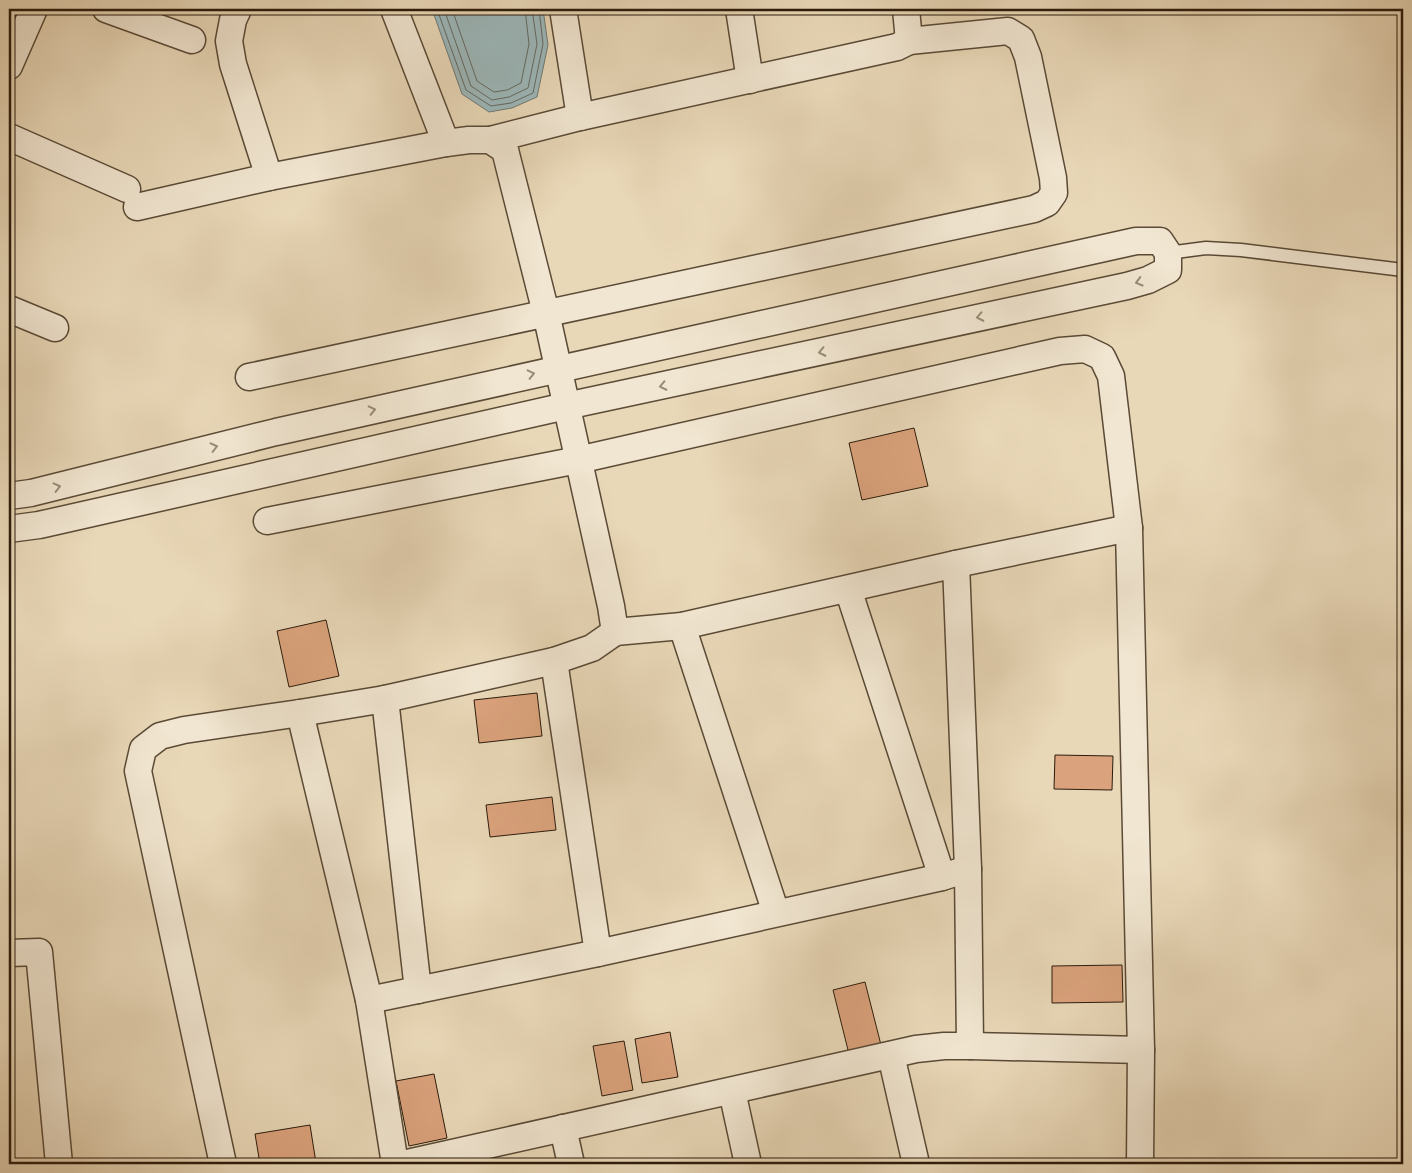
<svg xmlns="http://www.w3.org/2000/svg" width="1412" height="1173" font-family="'IM FELL DW Pica',serif">
<rect width="100%" height="100%" fill="#e9d8b8"/>
<filter id="stains"><feTurbulence type="fractalNoise" baseFrequency=".004" numOctaves="4"/><feColorMatrix values="0 0 0 0 .2 0 0 0 0 .09 0 0 0 0 .02 0 0 0 .5 -.17"/></filter>
<radialGradient id="worn" r=".72"><stop offset=".6" stop-color="#630" stop-opacity="0"/><stop offset="1" stop-color="#630" stop-opacity=".3"/></radialGradient>
<path fill="#9cb7ba" stroke="#6f7974" d="M432,9h111l5,36 -11,52 -25,11 -23,4 -27,-18z"/>
<g fill="none" stroke-linecap="round" stroke-linejoin="round">
<g stroke="#646962" stroke-width="1">
<path d="M437,9l29,81 25,16 20,-3 22,-10 10,-49 -4,-35"/>
<path d="M444,9l27,77 21,14 17,-3 19,-9 9,-44 -5,-35"/>
<path d="M452,9l25,72 17,11 13,-2 14,-7 8,-39 -4,-35"/>
</g>
</g>
<g fill="#dba37d" stroke="#2b1b0b">
<path d="M914,428l14,58 -66,14 -13,-57z"/>
<path d="M326,620l13,56 -50,11 -12,-56z"/>
<path d="M537,693l5,43 -63,7 -5,-43z"/>
<path d="M1055,755l58,1 -1,34 -58,-1z"/>
<path d="M552,797l4,33 -66,7 -4,-32z"/>
<path d="M1122,965l1,37 -71,1v-37z"/>
<path d="M865,982l16,63 -32,9 -16,-64z"/>
<path d="M670,1032l8,45 -36,6 -7,-44z"/>
<path d="M624,1041l9,49 -31,6 -9,-50z"/>
<path d="M434,1074l13,64 -38,8 -13,-65z"/>
<path d="M310,1125l6,38 -10,1h-46l-5,-30z"/>
</g>
<g fill="none" stroke-linecap="round" stroke-linejoin="round">
<defs>
<path id="lane" d="M1168,253l38,-5 35,2 162,20"/>
<g id="street">
<path d="M106,9l86,31"/>
<path d="M238,9l-5,11 -4,21 4,23 36,113"/>
<path d="M394,9l52,134"/>
<path d="M563,9l17,108"/>
<path d="M739,9l11,71"/>
<path d="M9,66l25,-57"/>
<path d="M9,137l118,52"/>
<path d="M490,140l90,-23 317,-70 12,-6 -3,-32"/>
<path d="M137,207l132,-30 177,-34 23,-3h21l15,10 41,163 65,293 4,26 -23,16 -38,13 -169,38 -85,14 -116,17 -24,6 -17,13 -5,22 85,393"/>
<path d="M9,309l46,19"/>
<path d="M249,377l785,-168 13,-6 7,-10 -1,-15 -25,-121 -7,-18 -13,-8 -99,10"/>
<path d="M9,496l22,-3 245,-61 860,-191h24l8,12v17l-20,10 -21,6 -561,120 -527,119 -30,4"/>
<path d="M267,521l311,-61 482,-109 25,-2 17,8 9,19 18,152 12,522 -1,114"/>
<path d="M956,564l12,305 2,177"/>
<path d="M848,589l94,288"/>
<path d="M682,626l94,287"/>
<path d="M615,632l67,-6 274,-62 173,-36"/>
<path d="M554,661l44,292"/>
<path d="M385,699l33,291"/>
<path d="M300,713l69,287 26,164"/>
<path d="M9,953l30,-1 20,212"/>
<path d="M369,1000l229,-47 344,-76 26,-8"/>
<path d="M891,1055l25,109"/>
<path d="M732,1091l16,73"/>
<path d="M563,1128l8,36"/>
<path d="M403,1164l513,-115 28,-3h26l171,4"/>
</g>
</defs>
<use href="#lane" stroke="#5a4a36" stroke-width="15"/>
<use href="#street" stroke="#5a4a36" stroke-width="29"/>
<use href="#lane" stroke="#f1e6d1" stroke-width="12"/>
<use href="#street" stroke="#f1e6d1" stroke-width="26"/>
</g>
<defs><path id="oneway-chevron" d="M-2-3.5L2.5 0L-2 3.5" fill="none" stroke-width="1.6" stroke-linecap="round" stroke-linejoin="round" transform="scale(1.25)"/></defs>
<g stroke="#988b78">
<use href="#oneway-chevron" transform="translate(1139 282) rotate(164)"/>
<use href="#oneway-chevron" transform="translate(980 317) rotate(168)"/>
<use href="#oneway-chevron" transform="translate(822 352) rotate(168)"/>
<use href="#oneway-chevron" transform="translate(531 374) rotate(-13)"/>
<use href="#oneway-chevron" transform="translate(663 386) rotate(168)"/>
<use href="#oneway-chevron" transform="translate(372 410) rotate(-13)"/>
<use href="#oneway-chevron" transform="translate(214 447) rotate(-14)"/>
<use href="#oneway-chevron" transform="translate(57 487) rotate(-14)"/>
</g>
<rect width="1412" height="1173" fill="none" stroke="#e9d8b8" stroke-width="30"/>
<rect x="10" y="10" width="1392" height="1153" fill="none" stroke="#2b1b0b" stroke-width="2.5"/>
<rect x="15" y="15" width="1382" height="1143" fill="none" stroke="#2b1b0b"/>
<rect width="100%" height="100%" filter="url(#stains)"/>
<rect width="100%" height="100%" fill="url(#worn)"/>
</svg>
